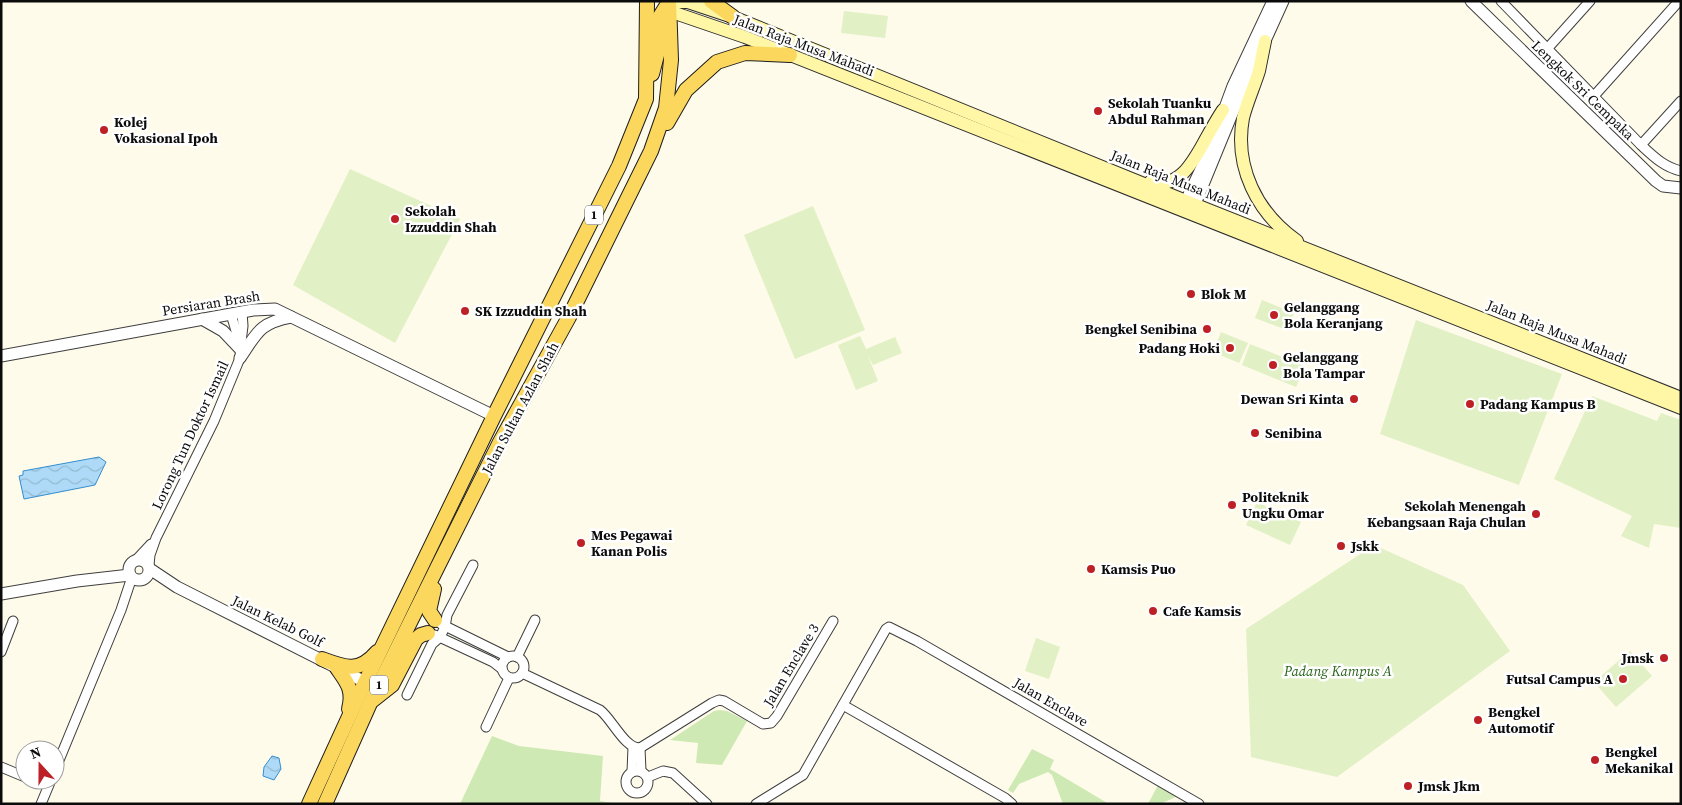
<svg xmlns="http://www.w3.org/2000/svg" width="1682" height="805" font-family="'Source Serif 4',serif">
<defs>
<pattern id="water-waves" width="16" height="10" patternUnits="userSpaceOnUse" patternTransform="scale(1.25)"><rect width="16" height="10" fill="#aedaf7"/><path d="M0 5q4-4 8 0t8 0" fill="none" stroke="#94bad2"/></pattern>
</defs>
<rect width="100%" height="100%" fill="#fffbea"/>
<g fill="#cee9b3">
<path d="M720,710l7,1 20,10 -25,44 -26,-2 2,-20 -28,-3 44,-29z"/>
<path d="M492,736l27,10 84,10 -3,45 18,3h-158z"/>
<path d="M1032,749l22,11 -4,9 59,35h-46l-11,-29 -4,-3 -29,12 -6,9 -5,-3z"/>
<path d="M1158,785l20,11 -18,8h-12z"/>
</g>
<g fill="#e1f0c5">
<path d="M844,11l44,5 -3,22 -44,-5z"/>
<path d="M350,169l110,50 -65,124 -102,-58z"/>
<path d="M813,206l52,124 -70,29 -51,-124z"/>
<path d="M1262,300l32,13 -7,17 -32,-12z"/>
<path d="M1416,320l146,54 -43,111 -139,-51z"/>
<path d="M1221,332l27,11 -9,20 -26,-11z"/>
<path d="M860,336l6,13 29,-12 7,16 -29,12 -5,-9 10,25 -22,9 -18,-45z"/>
<path d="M1250,344l55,22 -9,21 -54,-22z"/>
<path d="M1592,396l65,25 4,-8 20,7v85l-3,3 3,-2v22l-27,-4 -5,24 -28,-12 11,-20 -78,-37z"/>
<path d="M1257,502l44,20 -11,23 -44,-20z"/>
<path d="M1374,545l89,40 47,66 -173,126 -86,-20 -5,-128z"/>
<path d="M1036,638l24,9 -11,32 -24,-8z"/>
<path d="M1630,651l22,25 -36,31 -22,-25z"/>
</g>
<g fill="url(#water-waves)" stroke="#338ed0">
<path d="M99,457l7,5 -11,23 -71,14 -5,-23 4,-1v-4z"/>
<path d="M272,756l7,2 2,11 -7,11 -11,-4 1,-9z"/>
</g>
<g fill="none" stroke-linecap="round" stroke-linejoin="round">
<defs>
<g id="minor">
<path d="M1501,1l140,144c13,12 23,22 40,26"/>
<path d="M1547,49l43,-48"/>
<path d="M1594,96l85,-95"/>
<path d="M1641,145l40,-44"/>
<path d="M231,314l5,17 5,11"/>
<path d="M136,560l15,-16"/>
<path d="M149,565l1,-10 6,-17 58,-117 26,-63 1,-16 2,-16 -1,-14"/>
<path d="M441,624l67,33"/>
<path d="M435,635l58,27 9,7"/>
<path d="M1,652l12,-31"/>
<circle cx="513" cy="667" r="11"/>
<path d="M517,657l18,-37"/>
<path d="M522,673l78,37c12,9 25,39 40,38"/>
<path d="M407,695l25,-51 8,-7 5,-10 2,-12 26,-50"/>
<path d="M843,705l162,93 7,6"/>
<path d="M486,727l23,-49"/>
<path d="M640,748l72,-45 7,-3 5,1 39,23 8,-1 6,-7 56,-95"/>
<path d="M640,748l1,23"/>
<path d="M1,767l24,10"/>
<path d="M55,770l66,-160 11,-33"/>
<circle cx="637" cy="782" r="11"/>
<path d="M632,772l1,-25"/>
<path d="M648,777l15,-6 10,2 34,31"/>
<path d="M33,780l15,6"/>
<path d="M41,804l10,-24"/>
<path d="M756,804l47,-29 83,-146 3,-2 28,14 282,163"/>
</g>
<g id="tertiary">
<path d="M1471,1l185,180 7,5 18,2"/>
<path d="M1186,210v-9l22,-47 25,-68 40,-85"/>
<path d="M1188,210l7,-6 39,-95 49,-108"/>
<path d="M202,319l21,12 18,19"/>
<path d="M1,356l252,-46 22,-1 219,107"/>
<path d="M240,358c17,-25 19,-35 51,-41"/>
<circle cx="139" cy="570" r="10"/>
<path d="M150,569l27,18 188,95"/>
<path d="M1,594l76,-13 53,-6"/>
</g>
<g id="secondary">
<path d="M669,2h19l45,15 453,184 495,197"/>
<path d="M669,11l76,26 936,371"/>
<path d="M1265,41c-2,10 -4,20 -6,30 -5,16 -12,31 -16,47 -9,49 14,95 54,123"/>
<path d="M1151,181c29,10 44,-23 56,-44 5,-9 10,-18 16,-27"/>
</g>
<g id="primary">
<path d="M711,1l22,16"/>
<path d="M652,74l5,-19v-34l12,-19"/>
<path d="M667,123l19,-33 31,-28 28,-9 45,2"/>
<path d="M434,589l-5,22 6,9"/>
<path d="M322,659c24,9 37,14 55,-7"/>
<path d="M337,668c10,14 17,22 12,41"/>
<path d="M373,700l19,-15 24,-46 5,-4 7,-2"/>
<path d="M309,804l49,-107 136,-281 125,-250 27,-67 1,-98"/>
<path d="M325,804l46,-103 66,-133 63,-126 69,-125 82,-166 15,-43 5,-48 -2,-59"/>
</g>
</defs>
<use href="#minor" stroke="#3e3e3e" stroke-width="11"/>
<use href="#tertiary" stroke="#3e3e3e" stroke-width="13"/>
<use href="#secondary" stroke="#2d2d2d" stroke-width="14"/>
<use href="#primary" stroke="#1c1c1c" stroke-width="16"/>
<use href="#minor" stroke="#fff" stroke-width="9"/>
<use href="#tertiary" stroke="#fff" stroke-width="11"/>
<use href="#secondary" stroke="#fff7a5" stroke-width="12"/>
<use href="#primary" stroke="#fbd85d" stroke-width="14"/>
</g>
<g fill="#bd2126" stroke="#fff" stroke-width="2">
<circle cx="1098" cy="111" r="5"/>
<circle cx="104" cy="130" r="5"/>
<circle cx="395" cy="219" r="5"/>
<circle cx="1191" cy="294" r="5"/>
<circle cx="465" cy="311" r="5"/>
<circle cx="1274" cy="315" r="5"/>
<circle cx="1207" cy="329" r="5"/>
<circle cx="1230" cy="348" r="5"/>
<circle cx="1273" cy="365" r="5"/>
<circle cx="1354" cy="399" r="5"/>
<circle cx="1470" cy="404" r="5"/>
<circle cx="1255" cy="433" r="5"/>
<circle cx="1232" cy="505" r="5"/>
<circle cx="1536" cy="514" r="5"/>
<circle cx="581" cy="543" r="5"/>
<circle cx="1341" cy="546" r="5"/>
<circle cx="1091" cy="569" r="5"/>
<circle cx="1153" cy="611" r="5"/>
<circle cx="1664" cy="658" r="5"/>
<circle cx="1623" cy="679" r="5"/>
<circle cx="1478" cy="720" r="5"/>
<circle cx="1595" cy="760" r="5"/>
<circle cx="1408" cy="786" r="5"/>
</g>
<g text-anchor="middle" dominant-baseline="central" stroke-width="5" stroke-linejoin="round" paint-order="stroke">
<g fill="#fff" stroke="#545454" stroke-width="1">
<rect x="585" y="205.5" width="18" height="19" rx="4"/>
<rect x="370" y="675.5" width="18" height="19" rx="4"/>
</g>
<g font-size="12" font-weight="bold" fill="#0b0b0b">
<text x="594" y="215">1</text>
<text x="379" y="685">1</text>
</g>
<g font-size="14" fill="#0b0b0b" stroke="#fff">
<text transform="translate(804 45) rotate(21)">Jalan Raja Musa Mahadi</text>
<text transform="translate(1583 90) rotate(44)">Lengkok Sri Cempaka</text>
<text transform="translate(1181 182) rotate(22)">Jalan Raja Musa Mahadi</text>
<text transform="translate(211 303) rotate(-9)">Persiaran Brash</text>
<text transform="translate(1557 332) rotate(22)">Jalan Raja Musa Mahadi</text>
<text transform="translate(520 408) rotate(-62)">Jalan Sultan Azlan Shah</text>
<text transform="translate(190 435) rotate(-65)">Lorong Tun Doktor Ismail</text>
<text transform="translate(278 621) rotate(26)">Jalan Kelab Golf</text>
<text transform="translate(791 665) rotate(-59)">Jalan Enclave 3</text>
<text transform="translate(1051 702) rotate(30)">Jalan Enclave</text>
</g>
<g font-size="14" font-weight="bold" fill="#0b0b0b" stroke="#fff" text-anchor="start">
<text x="1108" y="103">Sekolah Tuanku<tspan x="1108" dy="16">Abdul Rahman</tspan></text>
<text x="114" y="122">Kolej<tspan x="114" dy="16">Vokasional Ipoh</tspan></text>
<text x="405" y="211">Sekolah<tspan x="405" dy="16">Izzuddin Shah</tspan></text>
<text x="1201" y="294">Blok M</text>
<text x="1284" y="307">Gelanggang<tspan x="1284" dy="16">Bola Keranjang</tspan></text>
<text x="475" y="311">SK Izzuddin Shah</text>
<text x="1197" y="329" text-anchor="end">Bengkel Senibina</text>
<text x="1220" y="348" text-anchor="end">Padang Hoki</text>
<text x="1283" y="357">Gelanggang<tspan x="1283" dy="16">Bola Tampar</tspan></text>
<text x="1344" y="399" text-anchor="end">Dewan Sri Kinta</text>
<text x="1480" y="404">Padang Kampus B</text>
<text x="1265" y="433">Senibina</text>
<text x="1242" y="497">Politeknik<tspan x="1242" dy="16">Ungku Omar</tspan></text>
<text x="1526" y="506" text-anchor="end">Sekolah Menengah<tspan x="1526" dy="16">Kebangsaan Raja Chulan</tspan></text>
<text x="591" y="535">Mes Pegawai<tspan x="591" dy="16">Kanan Polis</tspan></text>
<text x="1351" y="546">Jskk</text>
<text x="1101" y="569">Kamsis Puo</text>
<text x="1163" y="611">Cafe Kamsis</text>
<text x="1654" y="658" text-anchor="end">Jmsk</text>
<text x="1613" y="679" text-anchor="end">Futsal Campus A</text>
<text x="1488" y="712">Bengkel<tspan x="1488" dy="16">Automotif</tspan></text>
<text x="1605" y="752">Bengkel<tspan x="1605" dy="16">Mekanikal</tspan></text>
<text x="1418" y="786">Jmsk Jkm</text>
</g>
<g font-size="14" font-style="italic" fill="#29641b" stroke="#fff">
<text x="1338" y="671">Padang Kampus A</text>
</g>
</g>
<rect width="1682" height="805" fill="none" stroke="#0b0b0b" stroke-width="5"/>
<g transform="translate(40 765) rotate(339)"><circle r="24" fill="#ffffff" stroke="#9d9d9d"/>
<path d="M0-4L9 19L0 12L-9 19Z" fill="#bd2126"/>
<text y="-8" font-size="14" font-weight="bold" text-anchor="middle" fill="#0b0b0b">N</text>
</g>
</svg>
